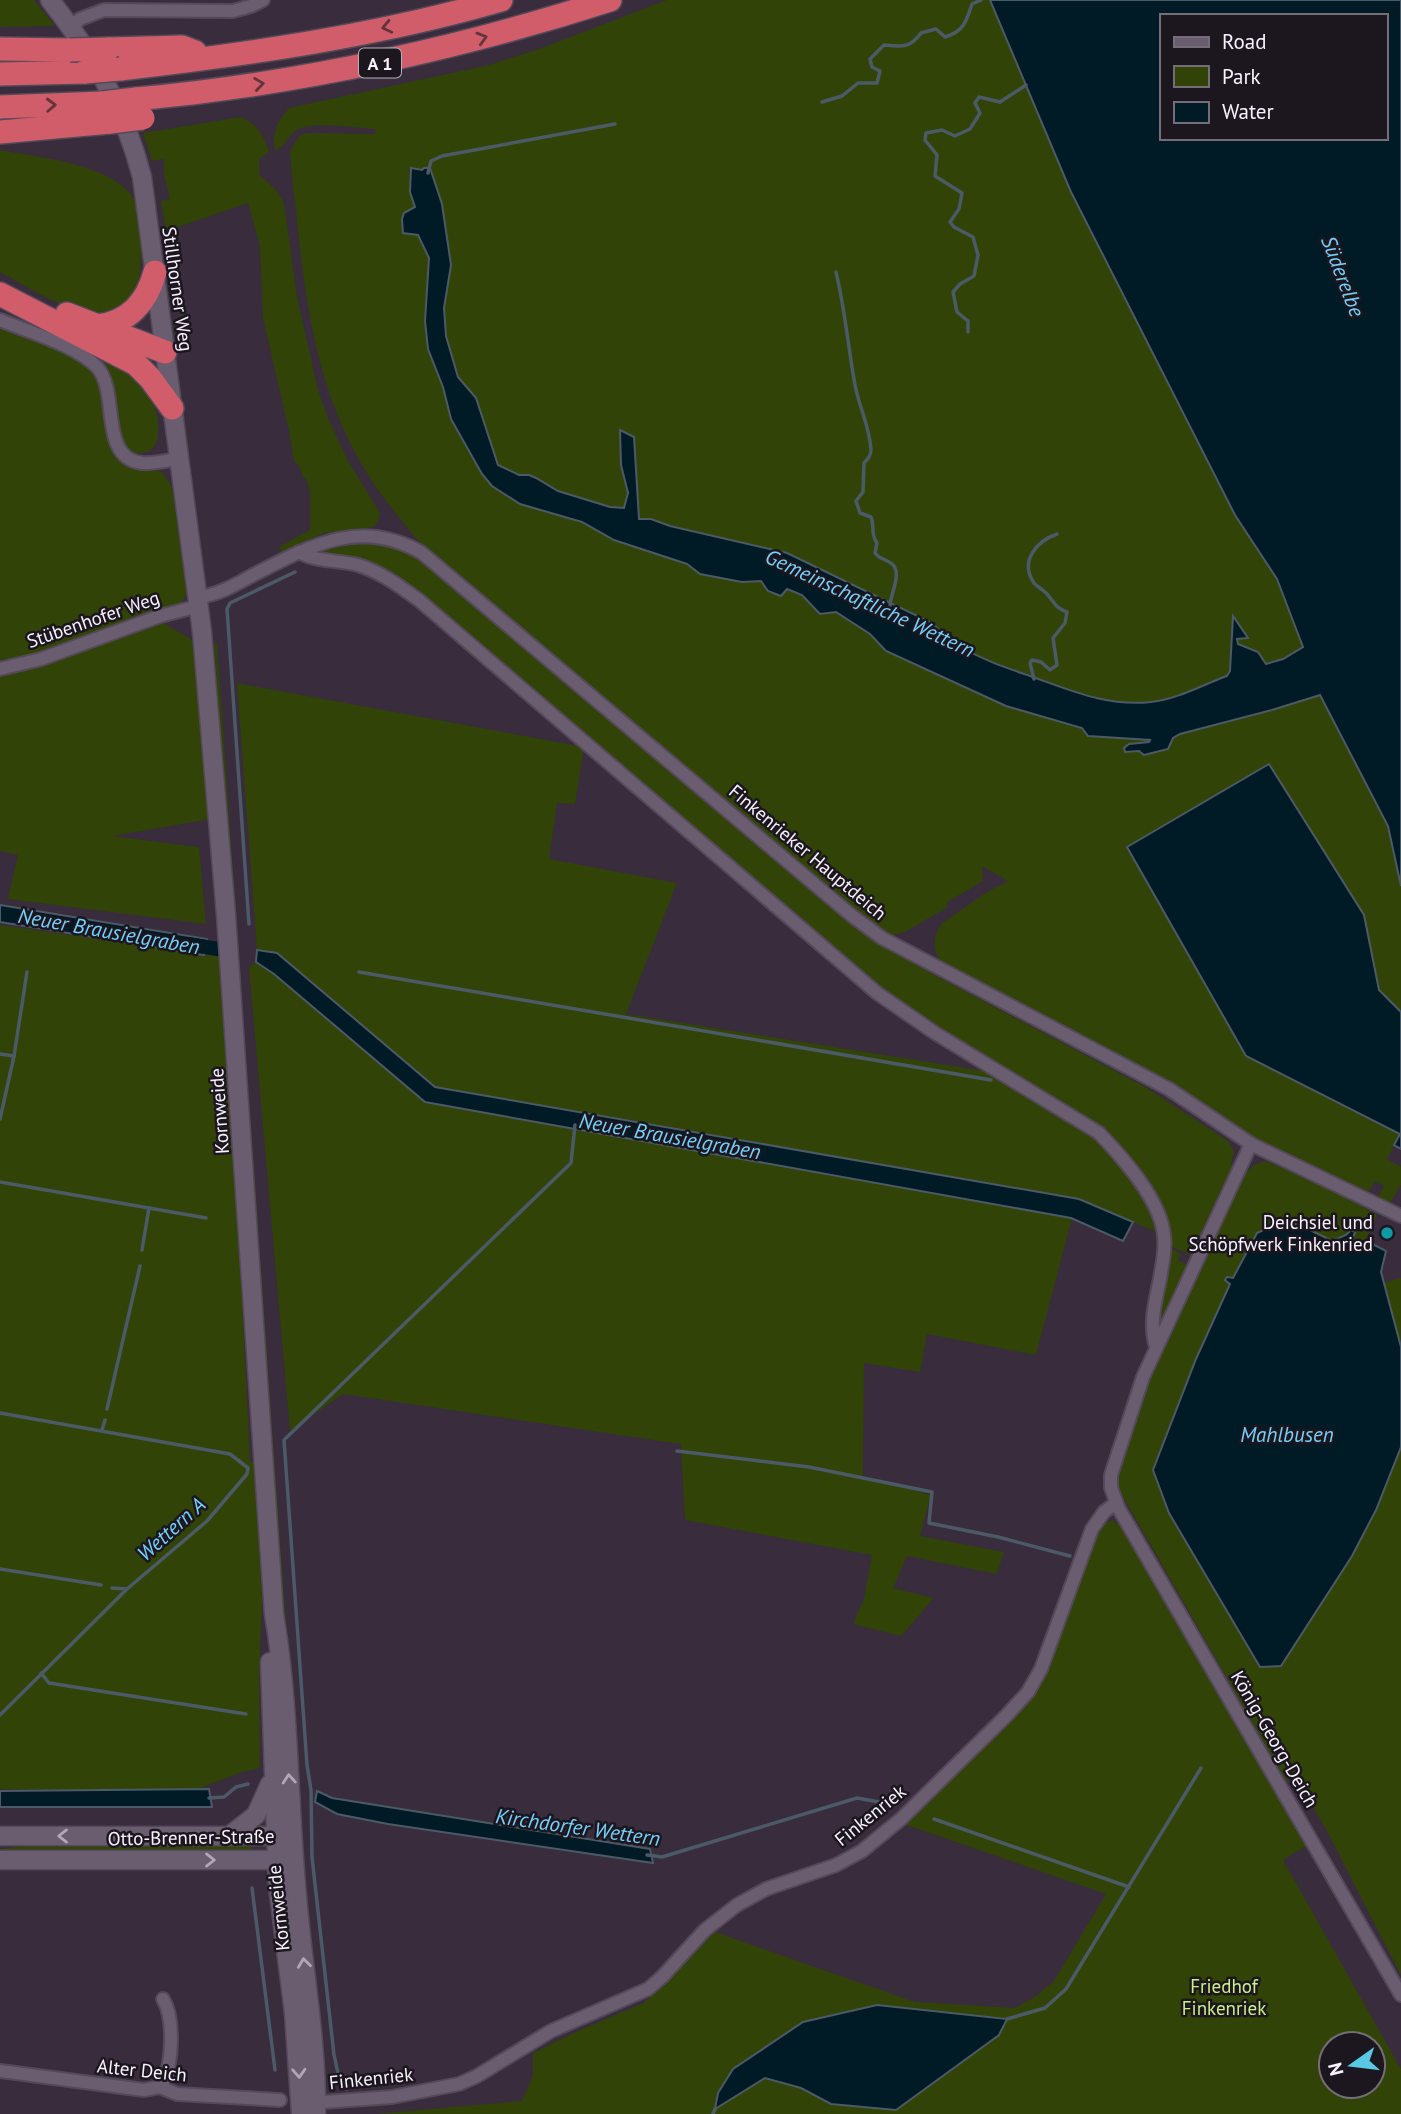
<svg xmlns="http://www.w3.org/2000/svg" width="1401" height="2114" font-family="'PT Sans',sans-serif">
<rect width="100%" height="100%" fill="#382c3d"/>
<g fill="#324307" fill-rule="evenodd">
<path d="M0,0h34l21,26 -55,1z"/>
<path d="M667,0h323l81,192 164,323 42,64 26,68 -20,12 -17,5 -6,-9 -22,-11 -2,-5h10l-2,-9 -11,-13c-3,16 1,45 -6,59 -25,8 -49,23 -76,26 -43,5 -81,-12 -121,-26 -23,-8 -47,-16 -69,-29 -11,-6 -20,-15 -30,-24l-144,-70 -117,-27 -19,-7h-12l-5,-82 -13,-6v34l7,28 -4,15 -14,-1 -52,-16 -22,-13 -7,-3h-10l-21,-10 -22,-67 -18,-21 -12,-41 -2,-28 7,-43 -9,-61 -12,-35 -8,1 -11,-2 -2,2 1,22 5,15 -9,4 8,23 4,1 11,23 -4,63 3,28 15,38 8,32 85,90 46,13 32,18 73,24 13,10 42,8 19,-1 7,10c29,-3 33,3 52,23l16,-2 34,22 16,17 120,55 76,22 6,8 63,4 -1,2 -13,1 -8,9c16,-3 21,5 39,-3l5,-11 7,-4 92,-24 48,-16 68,132 13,60v126l-22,-22 -15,-75 -118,141 154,79 -13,24 14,8v17l-11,20 -12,-7 6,-11 -9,-5 -7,11 -79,-35 -51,-27 -294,-166c-12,-11 -12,-26 -3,-40l46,-32 21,-11 -26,-15 1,15 -37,22 2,4 -43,25 -16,4 -14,-10 -455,-383c-23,-28 -46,-55 -63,-87 -40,-72 -52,-156 -60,-236 -2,-23 -6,-46 -7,-69l9,-15 8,-3 68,1 1,-5c-19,-1 -61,-8 -77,0 -11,5 -13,17 -24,22 -4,-18 3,-30 14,-43l200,-43 50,-16z"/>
<path d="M241,117c16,7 23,18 28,35l-10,7v15l18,17 7,12 13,94 21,93 10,28 20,43 32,52 -2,9 -5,5 -49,6 -42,19 -3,-5 31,-17v-37l-4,-15 -3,-1 -4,-11 -5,-5 -5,-30 -26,-113 -3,-72 -12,-43 -82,28 -5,-30 9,-2 -6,-25v-15l-12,2 -9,-28z"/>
<path d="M0,150c40,8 124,14 139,59 4,11 4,26 6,38 -8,11 -2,27 -8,41 -24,57 -103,2 -137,-16z"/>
<path d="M0,327c28,12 84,26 99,54 4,8 5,17 6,26 6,55 1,55 57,65l10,15 15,106 -6,10 -142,50 -39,10z"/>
<path d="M104,360c16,9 36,20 46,36 9,16 17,57 -10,57 -6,0 -10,-2 -14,-6 -14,-15 -7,-44 -13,-62 -3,-9 -7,-16 -9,-25z"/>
<path d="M367,543l35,7 23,13 500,407 222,118 81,53 6,10 -3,14 3,2 -41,89 -25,-11 -36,-83 -240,-165c-46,-37 -87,-80 -135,-115l-291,-247 -54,-50 -48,-25 -46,-7 2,-3z"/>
<path d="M160,621l32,19 19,179 -99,17 87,11 7,77 -198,-25 10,-44 -18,-4v-177z"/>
<path d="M214,643h3l82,1166 -17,-194z"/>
<path d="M237,683l347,64 -9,57 -18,-1 -8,56 128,24 -51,131 378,60 117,81 43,80 -85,-36 -644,-112 -158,-134 -20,-3z"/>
<path d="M0,925l222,32 16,260 12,244 5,1 7,137 -3,78 1,91 -18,4 -52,20 -190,-3z"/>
<path d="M256,962l18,12 151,128 647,116 -36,137 -109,-21 -7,38 -56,-9 -1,113 68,19 -11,41 84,16 -7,22 -90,-18 -14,32 41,10 -33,38 -48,-12 11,-25 8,-44 -187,-35 -4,-76 -338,-50 -53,37 -41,-463z"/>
<path d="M1265,1161l59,24 53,30 -12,26 3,2 -5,7 -9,-5 1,-13 -4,-2 -4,5 -15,6 -75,-8 -24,46 -6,-2 3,7 -34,75 -43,111 16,43 91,153h21l112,-195 8,-24v528l-73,-142 -33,-58 -9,6 -168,-293c2,-39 23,-91 39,-128l87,-188 2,1 8,-8z"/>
<path d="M1168,1247l13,7 -3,6 10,5 -27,56 -3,2z"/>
<path d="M1401,1278v69l-17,-64z"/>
<path d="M1111,1520l11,6 184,320 -23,14 118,209v45h-1025l146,-13 11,-25v-23l47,-23 64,-27 71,-71 200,70 100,6 21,-12 18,-15 52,-87 -202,-70 100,-96 21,-26 74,-176zM877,2005l130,14 -176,85 -30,-16 -36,-10 -49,31 87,-87zM1331,2044h42v42h-42z"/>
<path d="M48,1843h204v11h-252v-5z"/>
</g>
<g fill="#001a26" stroke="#4b5a66" stroke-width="2" fill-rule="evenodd">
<path d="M990,0h411v886l-13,-60 -68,-131 -48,15 -92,24 -7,4 -5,11 -24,6 -5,-4 -14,1 -1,-4 5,-4 20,-2 1,-2 -62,-4 -6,-8 -76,-22 -120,-55 -16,-17 -34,-22 -16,2 -18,-19 -15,-6 -6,7 -13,-5 -7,-10 -19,1 -42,-8 -13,-10 -73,-24 -32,-18 -62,-18 -28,-18 -10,-12 -31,-55 -8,-32 -15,-38 -3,-28 4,-63 -11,-23 -15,-2 -1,-14 2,-6 11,-6 -5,-15 1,-24 11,2 2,-2h6l12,36 9,61 -7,43 2,28 12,41 18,21 22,67 21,10h10l7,3 22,13 52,16 14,1 4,-15 -7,-28 -1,-35 14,7 5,82h12l19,7 117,27 145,70c9,9 18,18 29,24 22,13 46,21 69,29 40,14 77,31 121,26 27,-3 51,-17 76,-26l3,-5 3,-55 15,22 -11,1 1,5 20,8 8,12 17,-5 20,-12 -26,-68 -42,-64 -164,-323zM1161,16h224v122h-224z"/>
<path d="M1269,764l95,151 15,75 22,22v137l-7,-4 6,-11 -154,-78 -119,-209z"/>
<path d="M0,905l207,34 -3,16 -204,-33z"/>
<path d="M257,950l20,3 158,134 644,112 54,23 -10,19 -52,-23 -646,-116 -151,-128 -18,-12z"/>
<path d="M1280,1222l20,3 32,16 14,-6 5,-5 4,2 -2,6 1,7 10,4 5,-7 17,9 -5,21 20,75v100l-25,63 -24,46 -71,110 -21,1 -91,-154 -16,-43 43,-111 34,-75 -5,-4 2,-3 6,1 24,-45z"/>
<path d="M209,1789l3,18h-212v-16z"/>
<path d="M317,1791l15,7 318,51 3,14 -265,-39 -51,-10 -22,-12z"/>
<path d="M877,2005l130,14 -8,16 -103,75 -65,-6 -30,-16 -36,-10 -50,31 3,-16 15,-24 70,-47z"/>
</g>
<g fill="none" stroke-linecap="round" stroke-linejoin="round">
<g stroke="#4b5a66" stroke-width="3.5">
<path d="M822,102l20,-6 16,-13h19l3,-12 -8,-4 -2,-8 14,-14c19,2 26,3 37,-12l15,-4 9,8c19,-6 21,-15 27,-33l9,-4"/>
<path d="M428,173l3,-12 11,-5 173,-32"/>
<path d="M836,272c9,37 12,75 19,113 4,22 14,39 16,64 0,6 -2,9 -7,14l-1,29 -7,9 4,12 11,4c4,10 -1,17 6,26l-2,10c5,7 15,7 19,13 7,11 -4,29 -4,40"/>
<path d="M968,332v-11l-11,-9 -4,-20 7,-8 14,-8 4,-21 -5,-18 -19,-10 -4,-5 9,-13 3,-16 -27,-17 2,-21 -12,-15 1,-7 16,-3 13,6 15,-7 10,-16 -5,-10 4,-6 21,5 26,-17"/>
<path d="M1034,679l-4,-16 2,-3 9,2 9,8 7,-5 -4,-27 12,-15 2,-11c-12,-4 -12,-9 -20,-18 -4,-5 -10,-7 -13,-11 -15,-22 3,-42 23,-49"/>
<path d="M249,924l-22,-315 3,-6 65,-31"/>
<path d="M359,972l632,108"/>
<path d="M0,1054l14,2"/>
<path d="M0,1119l14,-63 13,-84"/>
<path d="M0,1182l206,36"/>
<path d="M142,1250l7,-42"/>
<path d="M107,1409l33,-143"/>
<path d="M0,1413l230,41 18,14 -1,6 -40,47 -80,68 -127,126"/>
<path d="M102,1430l3,-10"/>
<path d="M677,1451l132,16 123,25 -3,31 69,14 72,19"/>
<path d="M0,1569l101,16"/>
<path d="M112,1588l15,1"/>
<path d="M41,1673l8,10 197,31"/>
<path d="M209,1798l15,-1 12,-10 12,-3"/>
<path d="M934,1819l195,68"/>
<path d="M647,1855l15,2 195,-59 22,4"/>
<path d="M252,1888l23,182"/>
<path d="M1007,2019l38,-11 21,-19 135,-221"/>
<path d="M347,2089c-9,-8 -10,-22 -13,-34l-22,-198 -1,-67 -4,-25 -23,-325 287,-277 4,-38"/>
<path d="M713,2114l2,-5"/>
</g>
<path stroke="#001a26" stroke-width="14" d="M188,944l30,5"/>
<defs>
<g id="minor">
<path d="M71,27l9,-8 24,-9 129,1 18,-5 12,-6"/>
<path d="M0,320c29,12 76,25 97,47 23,25 1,91 45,96 11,1 26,-3 37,-4"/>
<path d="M299,552c17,10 40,8 59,13 23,7 43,22 62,36l457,392 58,40 164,100c24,25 62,67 65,103 2,14 -2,29 -4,43 -5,24 -11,44 -4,68"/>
<path d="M198,597c20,-2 37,-12 55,-22 57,-29 107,-58 169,-22l429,362 31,23 287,151 82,55 150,72"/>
<path d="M0,669l41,-10 119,-43 39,-10"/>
<path d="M1251,1144l-108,233 -32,98v13l8,21 282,486"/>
<path d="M0,2071l144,19 16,-3 17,7 103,6"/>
<path d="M160,2087c13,-18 15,-68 3,-88"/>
<path d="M310,2103l82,-6 67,-13 18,-8 74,-45 97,-42 14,-12 43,-47 32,-25 29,-16 70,-24 26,-14 39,-32 105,-103 22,-24 13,-23 51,-140 12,-17 12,-9"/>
</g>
<g id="secondary">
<path d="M50,0c45,58 73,105 92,177l60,455 24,283 48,699c16,93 14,188 23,282 6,73 20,145 19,218"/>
<path d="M270,1662l8,224 16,127 7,101"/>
<path d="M0,1836h275l10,5"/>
<path d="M229,1836l27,-21 14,-31"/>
<path d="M0,1860h276l10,-5"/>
</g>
<g id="motorway">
<path d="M0,49l70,1"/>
<path d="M108,49l74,-2 13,5"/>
<path d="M120,69c129,-15 257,-33 381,-69"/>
<path d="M0,74l85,-2"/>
<path d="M136,99c161,-15 319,-49 474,-99"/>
<path d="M0,107l102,-4"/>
<path d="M0,132l110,-10"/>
<path d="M0,294l136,70 14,14 22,30"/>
<path d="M67,314l98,38"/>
<path d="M97,326c32,-3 50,-24 58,-54"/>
</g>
</defs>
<use href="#minor" stroke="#534958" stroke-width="16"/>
<use href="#secondary" stroke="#534958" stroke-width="21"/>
<use href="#motorway" stroke="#534958" stroke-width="26"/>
<use href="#minor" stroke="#6a5d70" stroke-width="12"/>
<use href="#secondary" stroke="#6a5d70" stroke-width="18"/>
<use href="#motorway" stroke="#d05d69" stroke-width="23"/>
<defs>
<g id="motorway-bridge">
<path d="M70,50l38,-1"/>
<path d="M85,72l35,-3"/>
<path d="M102,103l34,-4"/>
<path d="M110,122l33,-4"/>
</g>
</defs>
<use href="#motorway-bridge" stroke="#534958" stroke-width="26" stroke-linecap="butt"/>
<use href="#motorway-bridge" stroke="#d05d69" stroke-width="23"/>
</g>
<defs><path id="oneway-chevron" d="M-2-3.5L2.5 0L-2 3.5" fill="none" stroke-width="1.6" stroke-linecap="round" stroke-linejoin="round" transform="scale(1.75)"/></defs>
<g stroke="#64333d">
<use href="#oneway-chevron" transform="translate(387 27) rotate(167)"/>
<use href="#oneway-chevron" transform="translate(482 38) rotate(-16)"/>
<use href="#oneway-chevron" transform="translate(259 84) rotate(-8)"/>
<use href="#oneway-chevron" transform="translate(51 105) rotate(-2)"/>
</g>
<g stroke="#b2a7b6">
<use href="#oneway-chevron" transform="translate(289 1779) rotate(-94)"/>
<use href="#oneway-chevron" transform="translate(63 1836) rotate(-180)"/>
<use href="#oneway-chevron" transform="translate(210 1860)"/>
<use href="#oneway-chevron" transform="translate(304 1963) rotate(-97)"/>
<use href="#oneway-chevron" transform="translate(299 2073) rotate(87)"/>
</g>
<circle fill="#0f9aa8" stroke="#1c171f" stroke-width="2.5" cx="1387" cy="1233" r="7"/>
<g text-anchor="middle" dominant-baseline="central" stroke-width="5" stroke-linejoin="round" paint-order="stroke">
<rect fill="#1c171f" stroke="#b7b0ba" stroke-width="2" x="359" y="48.5" width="42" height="29" rx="5"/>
<g font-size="18" font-weight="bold" fill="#f9f1fd">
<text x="380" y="63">A 1</text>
</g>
<g font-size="19" fill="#f9f1fd" stroke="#1c171f">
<text transform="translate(178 289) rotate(82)">Stillhorner Weg</text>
<text transform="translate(93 619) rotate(-19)">Stübenhofer Weg</text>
<text transform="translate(808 852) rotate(40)">Finkenrieker Hauptdeich</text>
<text transform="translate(219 1111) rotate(-94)">Kornweide</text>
<text transform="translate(1275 1739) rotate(60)">König-Georg-Deich</text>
<text transform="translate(870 1815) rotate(-39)">Finkenriek</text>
<text transform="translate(191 1837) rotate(-1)">Otto-Brenner-Straße</text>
<text transform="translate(278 1908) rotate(-96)">Kornweide</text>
<text transform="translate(142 2070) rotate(6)">Alter Deich</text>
<text transform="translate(371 2078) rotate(-6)">Finkenriek</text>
</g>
<g font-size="19" fill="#f9f1fd" stroke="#1c171f" text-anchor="end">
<text x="1373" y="1222">Deichsiel und<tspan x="1373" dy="22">Schöpfwerk Finkenried</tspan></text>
</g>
<g font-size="19" fill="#cbee89" stroke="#1c171f">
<text x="1224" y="1986">Friedhof<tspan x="1224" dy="22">Finkenriek</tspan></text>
</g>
<g font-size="21" font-style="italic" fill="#75d0fc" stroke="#1c171f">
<text transform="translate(1343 276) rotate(69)">Süderelbe</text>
<text transform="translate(870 603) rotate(25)">Gemeinschaftliche Wettern</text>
<text transform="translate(109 931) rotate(10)">Neuer Brausielgraben</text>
<text transform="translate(670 1136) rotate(10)">Neuer Brausielgraben</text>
<text x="1287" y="1434">Mahlbusen</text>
<text transform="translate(171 1529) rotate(-42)">Wettern A</text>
<text transform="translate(578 1827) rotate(8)">Kirchdorfer Wettern</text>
</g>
</g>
<rect x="1160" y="14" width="228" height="126" fill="#1c171f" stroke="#746e78" stroke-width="2"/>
<rect x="1174" y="37" width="35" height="10" fill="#6a5d70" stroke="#746e78" stroke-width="2"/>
<text x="1222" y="49" font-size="21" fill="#f9f1fd">Road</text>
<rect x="1174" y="66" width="35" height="21" fill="#324307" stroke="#746e78" stroke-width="2"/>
<text x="1222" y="84" font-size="21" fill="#f9f1fd">Park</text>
<rect x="1174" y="102" width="35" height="21" fill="#001a26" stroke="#746e78" stroke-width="2"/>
<text x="1222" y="119" font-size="21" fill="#f9f1fd">Water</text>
<g transform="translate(1352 2065) rotate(256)"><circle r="33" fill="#1c171f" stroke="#746e78" stroke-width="2"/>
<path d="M0-5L12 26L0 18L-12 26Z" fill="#59c8e4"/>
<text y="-10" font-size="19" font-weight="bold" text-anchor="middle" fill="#f9f1fd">N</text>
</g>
</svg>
